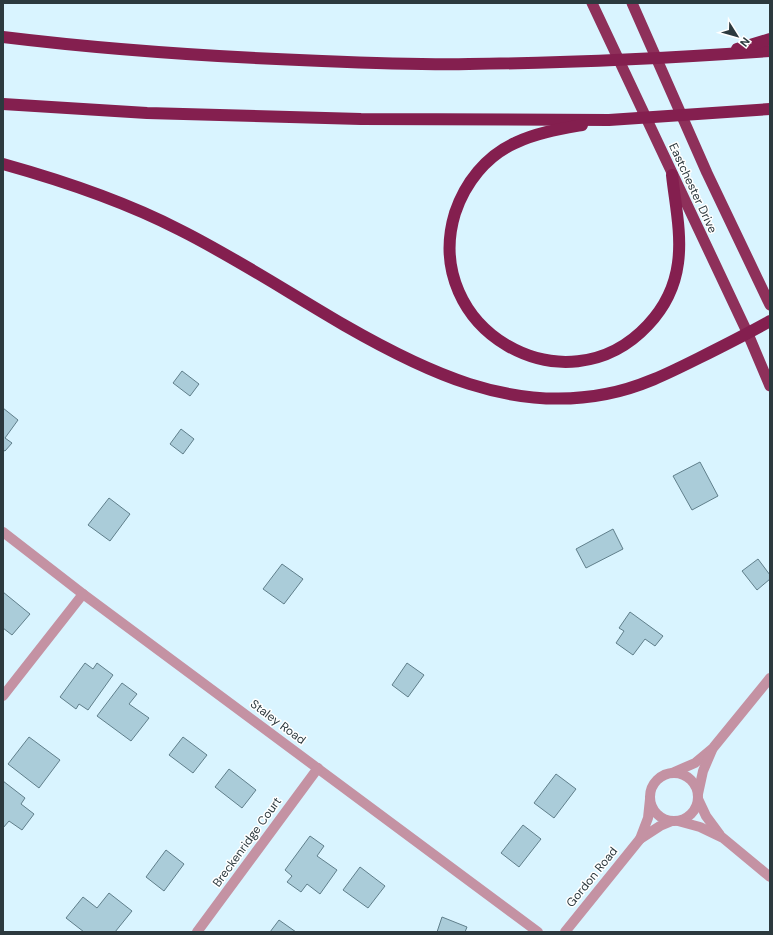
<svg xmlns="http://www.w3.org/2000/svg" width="773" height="935" font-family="'DM Sans',sans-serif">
<rect width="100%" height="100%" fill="#d9f4ff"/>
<g fill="#aaccd9" stroke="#607f8b">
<path d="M182,371l17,13 -9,12 -17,-13z"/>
<path d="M3,408l15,12 -13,18 7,5 -7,8 -2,-1z"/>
<path d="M181,429l13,10 -11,15 -13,-10z"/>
<path d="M700,462l18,34 -26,14 -19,-34z"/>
<path d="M109,498l21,16 -20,27 -22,-16z"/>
<path d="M613,529l10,20 -37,19 -10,-19z"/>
<path d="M758,559l12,16v4l-13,11 -15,-19z"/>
<path d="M282,564l21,15 -19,25 -21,-15z"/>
<path d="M3,592l27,22 -18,21 -9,-7z"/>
<path d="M630,612l33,24 -8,10 -10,-7 -12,16 -17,-12 8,-12 -5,-3z"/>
<path d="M85,663l8,6 4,-6 16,12 -25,35 -9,-6 -3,5 -16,-12z"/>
<path d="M407,663l17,12 -16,22 -16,-12z"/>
<path d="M122,683l15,11 -8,10 20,14 -18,23 -34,-25z"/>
<path d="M29,737l31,23 -21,28 -31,-24z"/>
<path d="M183,737l24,18 -14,18 -24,-18z"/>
<path d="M229,769l27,21 -14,18 -27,-21z"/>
<path d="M556,774l20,15 -22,29 -20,-15z"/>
<path d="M3,781l22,17 -4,6 13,10 -12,16 -13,-9 -6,7z"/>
<path d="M523,825l18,14 -22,28 -18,-14z"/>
<path d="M310,836l14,10 -7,10 20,14 -17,24 -13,-10 -6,8 -14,-10 5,-6 -7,-6z"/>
<path d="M166,850l18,14 -20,27 -18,-14z"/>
<path d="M360,867l25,19 -17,22 -25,-18z"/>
<path d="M109,893l23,18 -17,21h-31l-18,-14 17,-21 14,11z"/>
<path d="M442,917l25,10 -2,5h-28z"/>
<path d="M279,920l17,12h-26z"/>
</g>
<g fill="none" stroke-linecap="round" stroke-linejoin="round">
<g stroke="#c492a3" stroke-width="10">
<path d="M3,532l80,62 455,338"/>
<path d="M3,696l80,-102"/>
<path d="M672,773l23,-10 18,-15 57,-70"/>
<path d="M698,794l5,-23 9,-21"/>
<path d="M197,932l121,-164"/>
</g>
<g stroke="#c492a3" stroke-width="10">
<circle cx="674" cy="797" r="24"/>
<path d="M698,799l8,17 14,19"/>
<path d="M678,821l22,6 23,11 47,39"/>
<path d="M640,839l20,-13 12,-5"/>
<path d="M565,932l75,-93 8,-21 2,-19"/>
</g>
<g stroke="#8e305a" stroke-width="11">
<path d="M592,3l156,331 22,52"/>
<path d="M632,3l75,170 63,132"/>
</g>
<g stroke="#841f4f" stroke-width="12">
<path d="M3,37c106,13 213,20 319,24 49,2 98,4 147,3 100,-1 201,-6 301,-13"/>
<path d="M737,49l33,-10"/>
<path d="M3,104l144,9 214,6 248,1 161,-11"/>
<path d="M582,125c-22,4 -46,8 -67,18 -29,13 -50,40 -60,70 -35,115 110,201 193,112 16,-17 27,-39 30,-62 4,-29 -3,-60 -6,-88"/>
<path d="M3,164c61,17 121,37 177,66 56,28 109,63 164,95 80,46 166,88 262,69 33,-6 63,-21 93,-36 24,-12 48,-24 71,-37"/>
</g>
</g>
<g text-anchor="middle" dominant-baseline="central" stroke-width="3" stroke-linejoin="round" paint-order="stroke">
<g font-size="12" fill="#2c393e" stroke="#fff">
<text transform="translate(693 188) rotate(65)">Eastchester Drive</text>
<text transform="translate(278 722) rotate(37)">Staley Road</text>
<text transform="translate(247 842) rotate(-54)">Breckenridge Court</text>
<text transform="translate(592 877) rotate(-51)">Gordon Road</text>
</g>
</g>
<rect width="773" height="935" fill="none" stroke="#2c393e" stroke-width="8"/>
<g transform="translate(737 36) rotate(127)" stroke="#ffffff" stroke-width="3" paint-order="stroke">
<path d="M0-3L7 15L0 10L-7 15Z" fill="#2c393e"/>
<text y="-6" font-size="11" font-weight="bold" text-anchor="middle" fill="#2c393e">N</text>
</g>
</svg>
